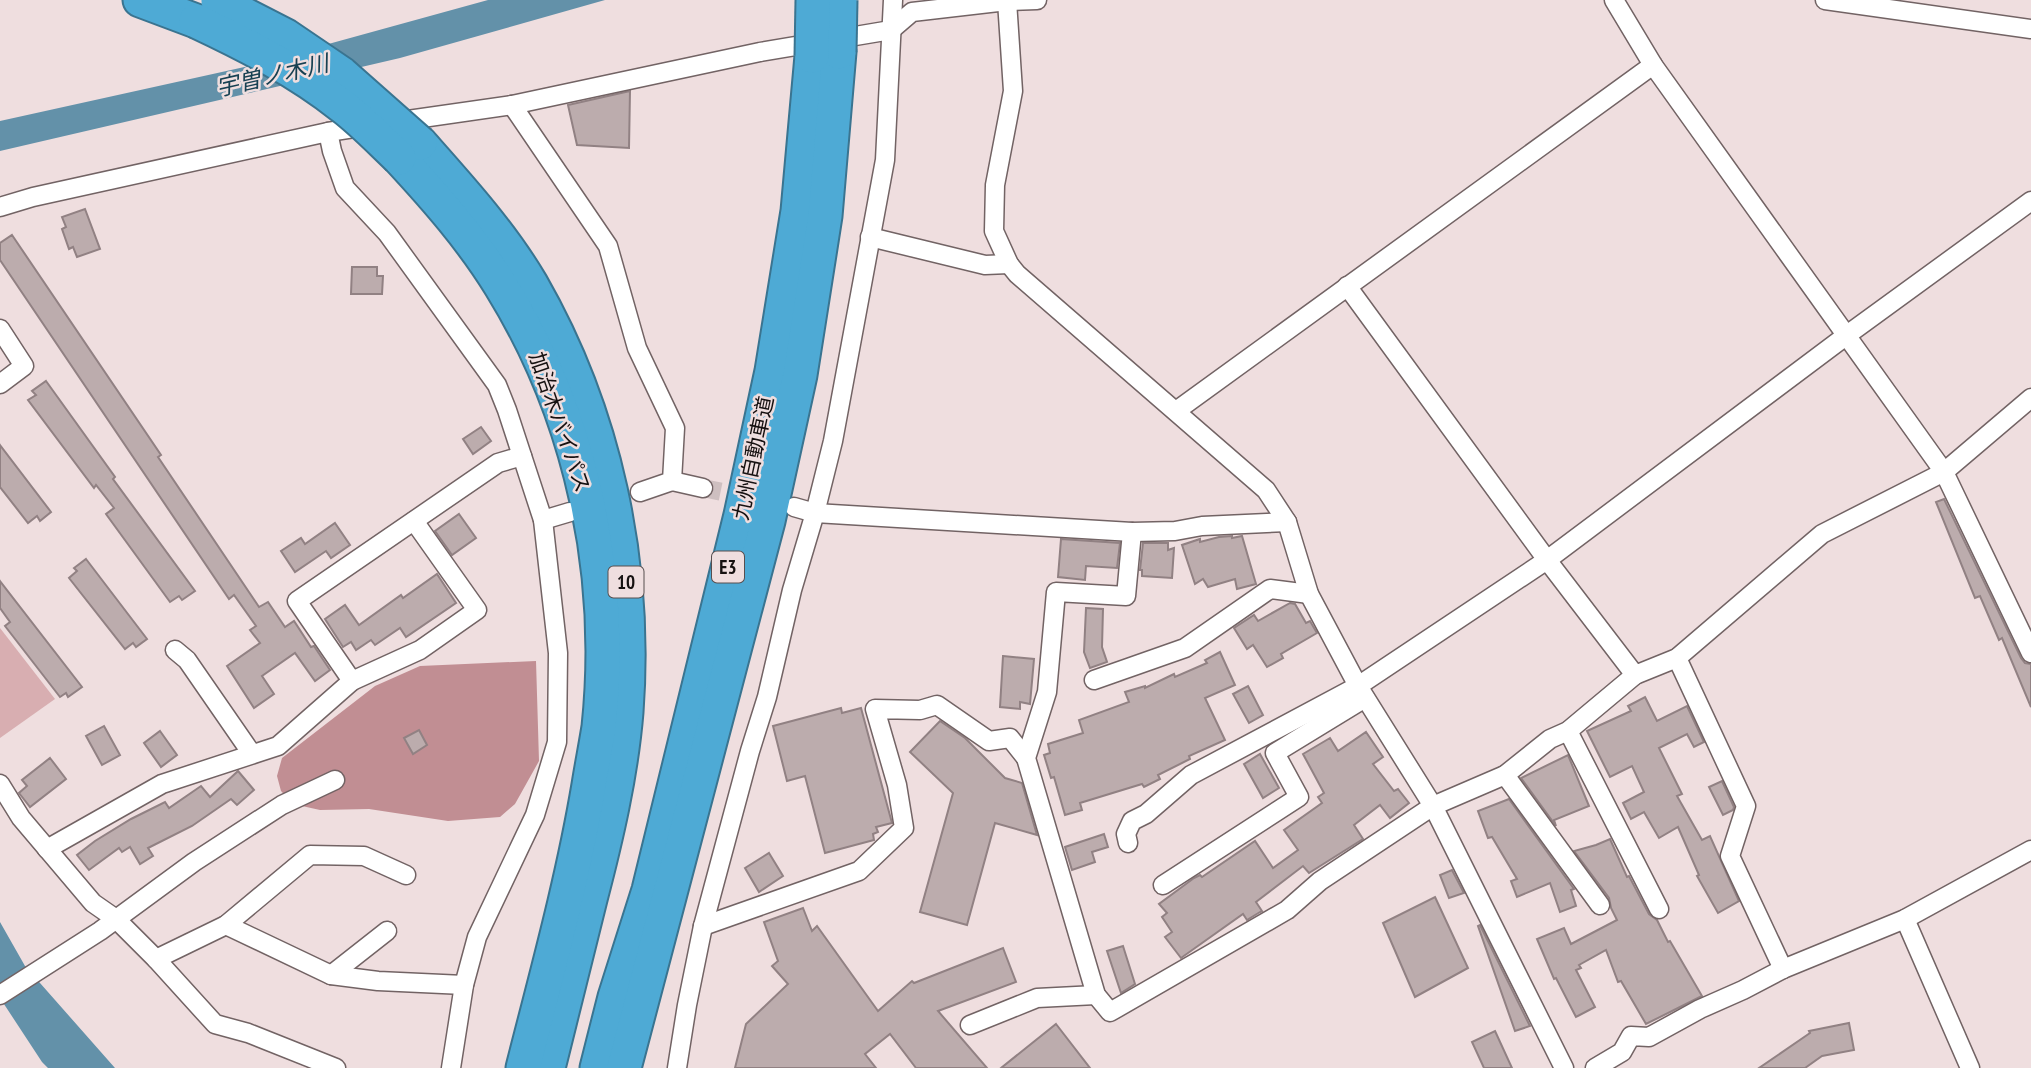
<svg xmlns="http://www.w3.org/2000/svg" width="2031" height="1068" font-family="'PT Sans Narrow','Noto Sans JP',sans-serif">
<rect width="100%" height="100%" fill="#efdedf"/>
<path fill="#d8aeb1" d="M0,628l55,71 -55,39z"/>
<path fill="#c18e93" d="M536,661l3,100 -24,43 -15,13 -52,4 -79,-12 -49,1 -27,-6 -12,-13 -4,-15 5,-18 93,-72 45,-20z"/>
<g fill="#6391a9">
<path d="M488,0h117l-205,58 -400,93v-30l249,-55z"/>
<path d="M0,922l25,44 90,102h-67l-6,-6 -42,-64z"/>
</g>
<g fill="#bcacad" stroke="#918183" stroke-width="2">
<path d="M630,91l-1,57 -52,-3 -9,-40z"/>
<path d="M85,209l15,40 -23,8 -4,-10 -4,2 -7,-20 4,-2 -4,-10z"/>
<path d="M12,235l149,220 -3,2 101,150 9,-5 17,25 9,-6 17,26 3,-1 16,24 -15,11 -20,-28 -33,23 12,18 -20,14 -27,-42 33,-23 -10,-13 6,-4 -22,-31 -5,4 -229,-339v-17z"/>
<path d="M352,267h25v9h6l-1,18h-31z"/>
<path d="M46,381l69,96 -2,2 82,112 -13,9 -3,-4 -9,6 -64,-88 8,-6 -18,-23 -2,3 -66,-88 8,-5 -4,-4z"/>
<path d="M481,427l10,14 -18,13 -10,-15z"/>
<path d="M0,445l51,67 -11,9 -3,-5 -9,7 -28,-36z"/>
<path d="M1944,499l77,159 4,5 6,1v43l-29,-69 -3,2 -19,-44 -5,2 -39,-96z"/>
<path d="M459,514l17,24 -24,17 -17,-24z"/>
<path d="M335,523l15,22 -19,13 -5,-7 -31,21 -14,-21 20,-13 4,6z"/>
<path d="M1232,536v2l10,-2 14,48 -19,5 -2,-10 -27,8 -5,-8 -8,5 -13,-39 18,-6v3l19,-5z"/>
<path d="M1061,539l59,4 -3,25 -31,-2 -1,14 -27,-3z"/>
<path d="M1143,543h25v7l6,-2 -2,30 -30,-2v-6h-2z"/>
<path d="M86,559l61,80 -11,8 -3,-4 -8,6 -56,-71 8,-7 -3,-3z"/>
<path d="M437,574l19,29 -50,34 -6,-9 -25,17 -4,-5 -15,10 -5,-8 -8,5 -18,-28 20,-14 14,20 42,-30 2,3z"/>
<path d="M0,581l82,106 -14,10 -2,-4 -6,4 -55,-71 5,-4 -10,-14z"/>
<path d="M1290,603l5,1 11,19 4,-2 7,12 -36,21 2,4 -16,9 -14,-22 -6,4 -13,-21 20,-13 4,6z"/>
<path d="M1086,608l17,1 -1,38 5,15 -17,6 -6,-16z"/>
<path d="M1220,652l15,33 -30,13 20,42 -36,16 1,3 -32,16 2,4 -16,8 -2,-3 -62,19 2,7 -17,5 -11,-38 -3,1 -7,-23 6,-2 -2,-9 35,-11 -4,-13 50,-18 -4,-10 20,-6v2l29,-14 1,3 32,-14 -2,-3z"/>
<path d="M1003,656l31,3 -4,45 -10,-2v7l-20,-2z"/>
<path d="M1248,686l15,29 -14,8 -16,-29z"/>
<path d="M1645,697l12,24 30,-15 17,36 -10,5 -7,-13 -28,14 23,46 -5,2 25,44 8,-4 29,65 -21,12 -21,-37 2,-1 -21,-48 -19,11 -15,-26 -13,7 -8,-16 21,-11 -12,-26 -22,11 -23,-46 44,-20 -3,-5z"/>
<path d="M841,708l1,5 19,-5 31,115 -16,4 2,5 -5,2 1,6 -49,13 -20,-77 -18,5 -14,-55z"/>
<path d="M940,721l25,17 40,40 17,5 15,52 -42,-12 -28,102 -47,-13 33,-119 -43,-41z"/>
<path d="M104,726l16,29 -18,10 -16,-29z"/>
<path d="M419,730l8,15 -14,9 -9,-16z"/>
<path d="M160,731l17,24 -16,12 -17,-24z"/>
<path d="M1366,732l17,25 -10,7 21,27 4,-2 11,14 -19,15 -10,-13 -26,20 9,14 -54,34 -6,-7 -47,36 6,9 -2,1 -13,8 -4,-6 -62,44 -16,-21 7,-5 -10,-15 5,-4 -8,-9 35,-26 6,-3 2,2 53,-36 18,27 25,-18 -14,-20 38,-27 -4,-6 6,-4 -21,-39 27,-16 8,13z"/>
<path d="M1260,754l19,34 -16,10 -19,-34z"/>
<path d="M1568,755l21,51 -35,14 2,6 -35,-48z"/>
<path d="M50,758l16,21 -36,28 -11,-14 8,-7 -5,-6z"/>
<path d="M238,771l16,19 -17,15 -6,-6 -39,27 -44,22 5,8 -13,8 -10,-17 -8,5 -3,-4 -30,22 -12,-15 18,-14 36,-22 34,-17 4,6 32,-22 9,11z"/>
<path d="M1722,781l12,26 -1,3 -10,5 -14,-28z"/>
<path d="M1509,799l65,90 -3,1 5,16 -16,6 -10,-29 -33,14 -6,-16 6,-2 -25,-42 -4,1 -10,-27z"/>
<path d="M1104,834l4,13 -16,5 3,10 -23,8 -7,-23z"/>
<path d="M1610,839l17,38 2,-1 20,38 8,6 11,22 2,-1 32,55 -56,28 -25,-43 -3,1 -12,-32 -27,15 2,3 -5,2 19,37 -19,10 -20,-39 -2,1 -17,-40 27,-11 7,16 46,-24 -6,-12 -2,-10 -35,-47 22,-6z"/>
<path d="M769,853l14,23 -24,16 -14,-24z"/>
<path d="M1452,870l12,23 -15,5 -9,-23z"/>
<path d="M1435,897l33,71 -53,29 -32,-74z"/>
<path d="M803,908l9,23 5,-5 61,85 34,-30 2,2 89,-35 13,34 -78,29 49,57h-71l-26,-34 -25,20 11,14h-141l11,-44 42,-40 -16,-18 6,-5 -14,-39z"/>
<path d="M1480,925l50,101 -15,5 -37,-105z"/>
<path d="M1123,946l12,38 -14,9 -14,-42z"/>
<path d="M1849,1023l5,27 -32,6 -17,12h-46l51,-35 -1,-2z"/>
<path d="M1056,1024l34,44h-89z"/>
<path d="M1495,1031l17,37h-28l-12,-26z"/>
</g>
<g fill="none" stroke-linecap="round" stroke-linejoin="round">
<path stroke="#cebfc0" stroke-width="18" stroke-dasharray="18 9" stroke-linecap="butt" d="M703,488l48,10"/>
<defs>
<g id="street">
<path d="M1614,0l39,65 291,407 87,181"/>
<path d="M1825,0l206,29"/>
<path d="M1007,1l6,90 -18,94 -1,46 15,33 8,10 249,216 21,32 22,72 49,92 75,120 131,262"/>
<path d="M512,105l96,141 29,102 38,80 -3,53 -32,11"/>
<path d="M394,122l118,-17 248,-53 131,-22 21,-18 95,-11 30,-1"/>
<path d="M328,132l4,19 13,37 42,45 110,152 10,25 36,110 15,133 -1,89 -22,73 -58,122 -13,48 -13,83"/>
<path d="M0,207l33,-10 295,-65 39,-6"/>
<path d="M870,237l115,28 24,-1"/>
<path d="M1347,286l200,274 88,115"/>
<path d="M0,329l24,37 -24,18"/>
<path d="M1176,411l477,-346"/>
<path d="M672,481l31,7"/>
<path d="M794,507l21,6 317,19 43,-1 27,-5 85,-4"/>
<path d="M543,520l27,-8"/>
<path d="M1132,532l-6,64 -70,-4 -9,100 -21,66 70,237 14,17 177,-102 33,-29 113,-75 72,-31 45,-36 18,-8 67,-56 42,-17 145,-124 122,-62 87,-74"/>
<path d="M175,650l12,10 65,94"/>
<path d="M1677,658l69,148 -16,50 53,113"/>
<path d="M1094,680l91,-32 85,-59 39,5"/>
<path d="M352,681l-55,-80 201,-138 24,-7"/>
<path d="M1568,731l91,178"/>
<path d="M1505,775l95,130"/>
<path d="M0,784l21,34 72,85 23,16 40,40 59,65 33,9 88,35"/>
<path d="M1128,843l-2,-9 6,-13 14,-7 45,-39 167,-89 189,-126 300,-225 184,-134"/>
<path d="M47,849l115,-65 116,-38 74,-65 68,-31 57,-40 -63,-89"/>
<path d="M1163,885l136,-88 -24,-44 90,-55"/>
<path d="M1905,919l65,149"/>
<path d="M226,925l105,50 47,6 86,4"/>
<path d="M703,926l156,-55 45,-43 -7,-43 -22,-76 45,1 17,-5 52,36 21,-3 16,20"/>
<path d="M156,959l70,-34 84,-70 54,1 42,19"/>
<path d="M331,975l56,-44"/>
<path d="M0,995l100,-64 94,-69 88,-57 53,-25"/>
<path d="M970,1025l67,-27 59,-3"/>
<path d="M677,1068l10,-63 16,-79 47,-175 17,-54 25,-107 23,-77 18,-72 52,-281 8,-160"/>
<path d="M1595,1068l27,-16 9,-16 18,1 51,-28 43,-19 40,-21 122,-50 126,-69"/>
</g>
<g id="highway">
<path d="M140,0l56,21"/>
<path d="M420,143c39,44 81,90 111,141 74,129 106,279 95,428 -5,62 -20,126 -36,187 -14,56 -28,113 -42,169"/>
<path d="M399,158c37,40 73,81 102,128 81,131 114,288 98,441 -3,19 -7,39 -10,58 -16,95 -42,189 -66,283"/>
<path d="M597,1068l18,-71 34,-107 92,-375 31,-144 26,-160 14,-155"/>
<path d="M624,1068l144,-547 32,-146 25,-159 14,-164"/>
</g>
</defs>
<use href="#street" stroke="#726364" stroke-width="21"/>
<use href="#highway" stroke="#3a7490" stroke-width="37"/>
<use href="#street" stroke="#fff" stroke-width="18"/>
<use href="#highway" stroke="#4eaad5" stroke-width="33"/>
<defs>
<g id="highway-bridge">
<path d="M218,1l68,35 56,38 78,69"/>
<path d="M196,21c51,24 102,50 146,85 20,15 38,34 57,52"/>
<path d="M839,52l1,-52"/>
<path d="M812,56l1,-56"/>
</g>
</defs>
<use href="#highway-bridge" stroke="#3a7490" stroke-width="37" stroke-linecap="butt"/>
<use href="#highway-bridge" stroke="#4eaad5" stroke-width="33"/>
</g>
<g text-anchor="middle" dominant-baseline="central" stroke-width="5" stroke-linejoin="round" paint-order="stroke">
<g fill="#efdedf" stroke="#574e4f" stroke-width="2">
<rect x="712" y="551.5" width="32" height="31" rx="5"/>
<rect x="608.5" y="566.5" width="35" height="31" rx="5"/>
</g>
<g font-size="19" font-weight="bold" fill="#161111">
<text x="728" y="567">E3</text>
<text x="626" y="582">10</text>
</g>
<g font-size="21" fill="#161111" stroke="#efdedf">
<text transform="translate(560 422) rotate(71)">加治木バイパス</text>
<text transform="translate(753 458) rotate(-78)">九州自動車道</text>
</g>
<g font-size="23" font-style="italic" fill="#174052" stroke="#efdedf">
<text transform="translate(272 75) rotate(-13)">宇曽ノ木川</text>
</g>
</g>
</svg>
